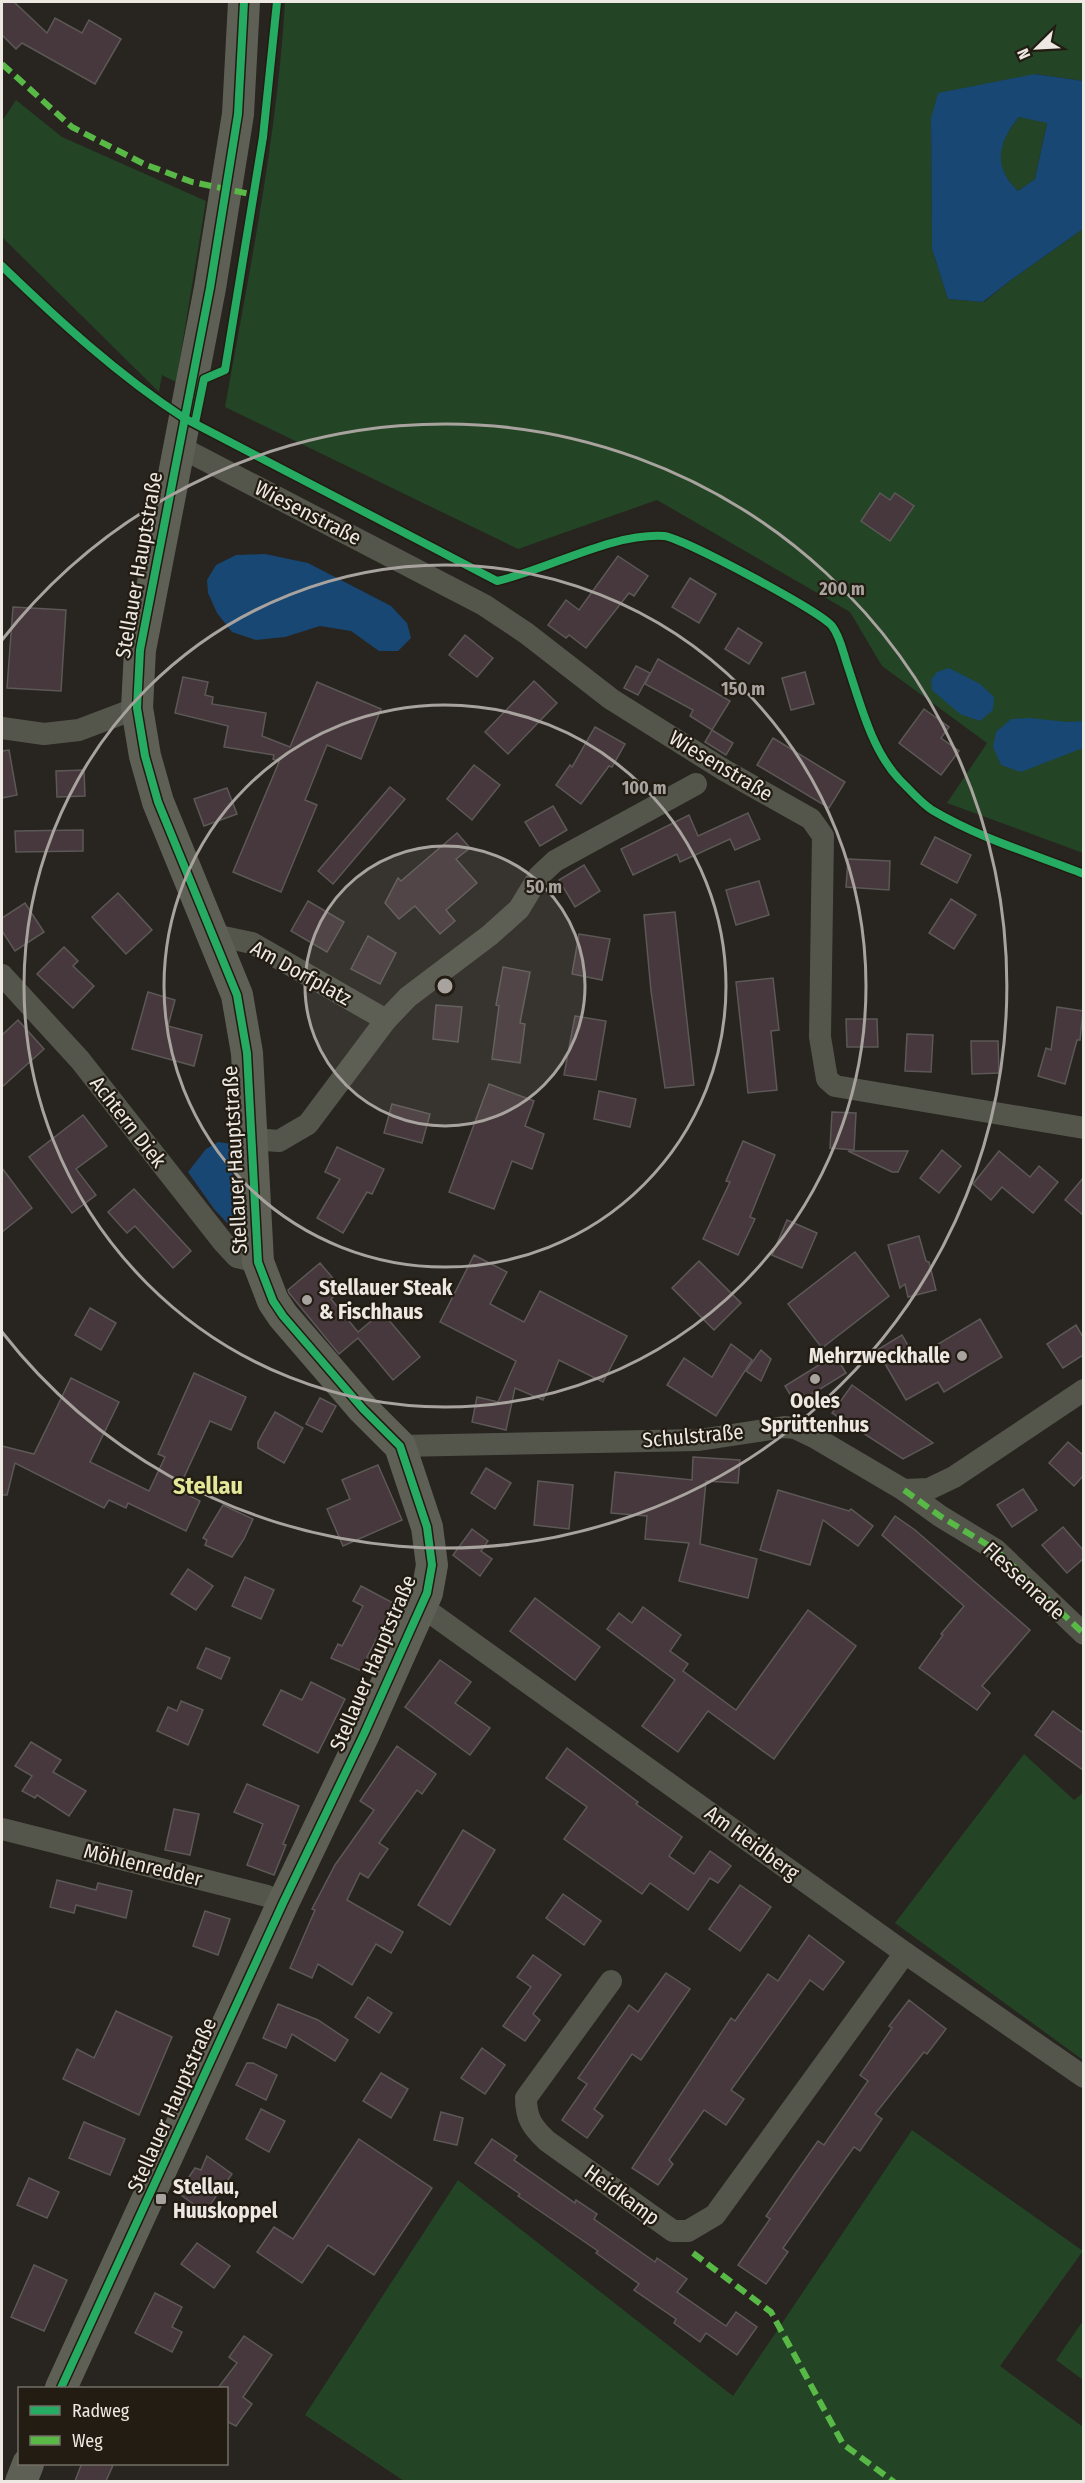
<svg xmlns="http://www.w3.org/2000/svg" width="1085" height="2483" font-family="'Fira Sans Condensed',sans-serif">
<rect width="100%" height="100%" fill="#28241f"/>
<g fill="#234425">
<path d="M285,2h798v79l-48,-7 -104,44 1,131 16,50 36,3 27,-22 72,-51v624l-136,-50 40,-60 -105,-77 -32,-54 -193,-112 -139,49 -293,-142c24,-134 52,-269 60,-405z"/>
<path d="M16,100l46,37 144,64 -30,181 -14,-7 -3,17 -157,-155v-116z"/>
<path d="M1019,117l28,5 -12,57 -17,12c-27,-26 -21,-47 1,-74z"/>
<path d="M1024,1754l50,46 9,-7v267l-188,-137z"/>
<path d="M912,2130l171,121 -83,115 83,61v54h-679l-99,-66 153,-235 275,216z"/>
<path d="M1083,2321v59l-27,-20z"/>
</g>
<g fill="#174772" fill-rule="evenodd">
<path d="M1035,74l48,7v148l-72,51 -28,22 -35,-3 -16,-50 -1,-131 7,-25zM1019,117l28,6 -12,56 -17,12c-26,-24 -20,-49 1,-74z"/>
<path d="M265,554l43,9 83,43 16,17 4,15 -13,13h-19l-28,-20 -31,-5 -35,11 -29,3 -24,-8 -15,-19 -9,-20 -1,-13 9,-15 20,-10z"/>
<path d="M949,668l31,16 14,13 -1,13 -13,11 -20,-7 -28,-24 -1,-10 6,-8z"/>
<path d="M1030,718l37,4 16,-1v27l-62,24 -20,-7 -8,-18 3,-15 15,-13z"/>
<path d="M218,1142l14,2 1,78 -4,3 -15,-16 -26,-37 18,-23z"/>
</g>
<g fill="#46383c" stroke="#5c5857" stroke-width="1.5">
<path d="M2,2h12l33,31 8,-15 27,15 7,-13 32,19 -26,45 -73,-41 -6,6 -14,-14z"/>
<path d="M880,493l10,7 5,-7 19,13 -24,35 -29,-20z"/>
<path d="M618,556l30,20 -14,20 -5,-3 -43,55 -17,-13 -3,3 -18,-13 18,-25 13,10z"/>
<path d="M690,578l26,16 -17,29 -27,-16z"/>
<path d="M13,607l53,3 -5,81 -54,-3z"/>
<path d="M738,628l24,15 -13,21 -24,-15z"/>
<path d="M465,635l28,23 -16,19 -28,-22z"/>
<path d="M658,659l72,42 -18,29 -22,-14 3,-6 -48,-26z"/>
<path d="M636,666l14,7 -12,22 -14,-7z"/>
<path d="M805,672l9,32 -23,6 -9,-32z"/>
<path d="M183,677l25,5 -3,13 8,2 -1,7 54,9 -4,23 28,11 27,-65 64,27 -20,50 -34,-14 -22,55 12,5 -36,87 -48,-20 46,-110 -6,-3 1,-4 -50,-8 4,-21 -53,-13z"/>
<path d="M534,681l23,22 -49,51 -23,-22z"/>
<path d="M924,709l25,18 -8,11 18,13 -18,24 -42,-32z"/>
<path d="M595,727l30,17 -13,23 -3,-1 -28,38 -25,-19 14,-20 2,2z"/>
<path d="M712,730l21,13 -7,12 -21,-13z"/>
<path d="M773,738l72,44 -16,26 -72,-43z"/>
<path d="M9,750l8,45 -15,3v-47z"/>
<path d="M474,765l26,20 -28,35 -25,-21z"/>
<path d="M84,770l1,26 -28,1 -1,-26z"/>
<path d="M390,787l15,12 -72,85 -15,-13z"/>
<path d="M227,788l10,26 -33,12 -10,-27z"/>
<path d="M553,806l14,24 -27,16 -15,-24z"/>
<path d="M748,813l12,26 -25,11 -5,-11 -50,23 -3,-8 -44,21 -12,-26 68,-34 9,21z"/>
<path d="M83,830v21l-67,1 -1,-21z"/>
<path d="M457,833l13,15 -14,11 21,24 -31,27 9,11 -15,13 -25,-28 -16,13 -14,-16 13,-25 3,3z"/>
<path d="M935,837l36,18 -14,28 -36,-19z"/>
<path d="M848,859l42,2 -1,29 -43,-3z"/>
<path d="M584,865l16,26 -25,16 -16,-27z"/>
<path d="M759,881l10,34 -33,10 -10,-35z"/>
<path d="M118,893l34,37 -26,24 -34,-37z"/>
<path d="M951,899l25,16 -22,34 -25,-16z"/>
<path d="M308,901l36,21 -17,30 -36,-21z"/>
<path d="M25,903l19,29 -29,19 -13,-20v-13z"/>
<path d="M675,912l19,173 -29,3 -14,-97 -7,-76z"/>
<path d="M579,934l31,5 -8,41 -30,-6z"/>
<path d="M368,936l28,17 -16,31 -29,-15z"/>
<path d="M64,947l14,14 -5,5 21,20 -21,22 -36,-34z"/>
<path d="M503,967l27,5 -10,51 5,1 -5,39 -28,-4 7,-53 -3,-1z"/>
<path d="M773,978l6,52 -8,1 6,59 -29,3 -12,-111z"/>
<path d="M148,992l27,8 -7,26 34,9 -8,31 -62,-17z"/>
<path d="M436,1005l26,2 -4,35 -25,-3z"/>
<path d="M1057,1007l26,4 -3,29h-3l-12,44 -27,-8 8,-28 5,2z"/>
<path d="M575,1016l31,5 -10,59 -32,-5z"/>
<path d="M846,1019h31l1,28h-31z"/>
<path d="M18,1020l26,29 -42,38v-52z"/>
<path d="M907,1034l26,1 -2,37 -26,-1z"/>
<path d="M971,1041h27l1,32 -27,1z"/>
<path d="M489,1084l45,17 -9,25 19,8 -12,35 -20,-8 -18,48 -45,-17z"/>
<path d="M599,1091l37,8 -6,28 -36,-8z"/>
<path d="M392,1104l38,10 -8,29 -38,-10z"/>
<path d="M832,1112l24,1 -2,37 -24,-2z"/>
<path d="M83,1115l24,31 -31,23 20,26 -24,18 -43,-56z"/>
<path d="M743,1141l32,14 -25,62 5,2 -17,36 -35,-16 27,-57 -4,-1z"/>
<path d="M337,1147l47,22 -12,25 -5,-2 -24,41 -26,-15 23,-39 -15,-7z"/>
<path d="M942,1150l19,16 -22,27 -19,-15z"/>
<path d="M848,1151h60l-10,21h-6z"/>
<path d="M999,1151l31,26 9,-11 19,16 -25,31 -31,-26 -11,13 -18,-16z"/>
<path d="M2,1168l30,40 -30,24z"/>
<path d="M1083,1178v37l-18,-15z"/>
<path d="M134,1189l57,62 -18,17 -38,-42 -8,7 -19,-21z"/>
<path d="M787,1220l30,13 -15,35 -30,-13z"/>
<path d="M919,1236l7,25 3,1 7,28 -28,7 -3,-13 -5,4 -12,-43z"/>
<path d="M855,1252l34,44 -67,52 -34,-44z"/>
<path d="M474,1255l33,17 -17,32 34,18 16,-31 87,45 -24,46 -44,-22 -16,40 -28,-12 -9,42 -34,-8 5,-25 21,5 18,-41 -76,-39z"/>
<path d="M699,1261l42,42 -27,27 -42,-42z"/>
<path d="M320,1263l22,26 -11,10 27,33 24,-20 38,45 -27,23 -35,-42 -19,16 -50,-61 -1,-3z"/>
<path d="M90,1308l26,15 -15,27 -26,-15z"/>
<path d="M980,1319l22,38 -58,35 -6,-10 -32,18 -29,-50 25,-15 13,23z"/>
<path d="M1076,1325l7,12v18l-20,13 -16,-24z"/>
<path d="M731,1344l21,16 -36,56 -49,-31 17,-27 28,19z"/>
<path d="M761,1350l10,9 -10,22 -15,-10z"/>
<path d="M835,1355l11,18 -50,31 -11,-18z"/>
<path d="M194,1373l52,24 -15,33 -21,-9 -32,69 22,11 -14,30 -58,-28 -2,5 -17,-8 -5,8 -89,-45 -8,32h-5v-49l32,8 37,-76 48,24 -29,60 59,29 16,-34 -7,-3z"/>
<path d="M852,1385l81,58 -30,16 -71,-46z"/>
<path d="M320,1398l16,8 -14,26 -16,-8z"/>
<path d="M275,1412l28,16 -19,35 -26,-15v-6z"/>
<path d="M1068,1442l15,13v21l-9,10 -25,-23z"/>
<path d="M693,1457l47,3 -2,23 -32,-2 -6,63 57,15 -9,39 -69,-17 10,-38 -44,-4 2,-23 -36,-3 4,-41 77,8z"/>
<path d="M378,1465l24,55 -59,26 -16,-37 23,-10 -8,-19z"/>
<path d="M486,1468l25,15 -16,26 -24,-16z"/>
<path d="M538,1481l35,4 -4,44 -35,-4z"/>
<path d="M1023,1489l14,21 -25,17 -15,-22z"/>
<path d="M778,1490l71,21 2,-2 22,17 -15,20 -35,-26 -13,45 -50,-15z"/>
<path d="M223,1505l30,14 -9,20 -12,18 -27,-12 2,-5 -4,-2z"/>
<path d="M895,1516l20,14 115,100 -48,56 8,7 -13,17 -58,-42 24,-33 -2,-1 23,-28 -82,-71z"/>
<path d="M1063,1527l20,23v9l-16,14 -25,-28z"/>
<path d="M472,1529l16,12 -7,10 11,8 -12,17 -27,-21z"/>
<path d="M188,1569l25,17 -17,24 -25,-16z"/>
<path d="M245,1577l29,13 -13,29 -29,-13z"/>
<path d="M361,1586l34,18 -28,53 4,1 -7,14 -33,-14 7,-14 4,2 21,-40 -10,-5z"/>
<path d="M535,1598l65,49 -25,33 -65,-49z"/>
<path d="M643,1607l38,28 -11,16 18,13 -5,7 53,39 72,-100 48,36 -82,113 -66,-48 -30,41 -36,-26 33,-46 -68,-51 12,-16 13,10z"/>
<path d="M206,1648l24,10 -9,21 -24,-11z"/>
<path d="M440,1660l31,22 -16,21 35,25 -20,27 -65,-48z"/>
<path d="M311,1682l34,17 -27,54 -55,-28 18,-35 21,10z"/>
<path d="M181,1701l22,9 -15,35 -31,-14 11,-24 9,4z"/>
<path d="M1053,1711l30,22v37l-48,-35z"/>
<path d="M31,1742l30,18 -8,12 33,19 -17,25 -32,-21 -2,3 -13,-7 10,-15 -17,-10z"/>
<path d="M397,1746l39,28 -14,20 -5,-4 -38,53 9,6 -20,29 -8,-5 -13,27 56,32 -12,21 -15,-9 -24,41 -34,-21 -6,14 -22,-10 25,-58 -3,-1 23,-44 39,-55 -14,-9z"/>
<path d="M567,1748l71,54 -2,2 46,33 -13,19 25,18 16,-23 21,15 -13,17 -8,-5 -22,32 -38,-27 -8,11 -78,-55 23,-32 -41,-29z"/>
<path d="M247,1784l52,22 -16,38 3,1 -12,30 -27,-10 16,-41 -29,-12z"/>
<path d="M174,1809l25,5 -9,41 -25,-5z"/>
<path d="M463,1830l32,20 -45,75 -32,-20z"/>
<path d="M57,1880l39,10 2,-7 34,8 -6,27 -50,-13 -2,8 -24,-6z"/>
<path d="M740,1885l31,22 -31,44 -31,-22z"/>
<path d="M563,1894l38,27 -17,24 -38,-27z"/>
<path d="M205,1911l25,8 -12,36 -25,-9z"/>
<path d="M809,1935l35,27 -21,28 -13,-10 -79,110 13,9 -18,26 -22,-15 -35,50 4,4 -15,21 -26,-17 99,-150 4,3 33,-47 10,7z"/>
<path d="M533,1955l28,20 -28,39 7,6 -15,21 -22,-15 28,-39 -14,-10z"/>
<path d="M666,1973l24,16 -49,71 -9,-6 -38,55 9,7 -16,22 -25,-18 25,-36 -9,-6 51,-73 9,7z"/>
<path d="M368,1997l24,16 -13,20 -24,-16z"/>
<path d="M909,2000l37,29 -19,25 -3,-2 -49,62 7,5 -22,32 -6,-4 -32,45 -39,56 5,4 -22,32 -28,-19 32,-46 -4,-3 22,-32 30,-43 6,4 44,-64 -8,-6 32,-47 -3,-2z"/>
<path d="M278,2004l40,16 30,20 -13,21 -43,-27 -6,14 -23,-10z"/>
<path d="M116,2011l56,26 -33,78 -76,-36 14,-30 17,9z"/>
<path d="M482,2048l23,17 -20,29 -24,-16z"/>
<path d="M247,2063h6l24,12 -11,25 -30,-15z"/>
<path d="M381,2073l27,16 -17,29 -28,-17z"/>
<path d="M261,2109l24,12 -16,31 -23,-13z"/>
<path d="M441,2112l22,6 -6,27 -23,-5z"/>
<path d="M84,2122l41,17 -15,36 -41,-17z"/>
<path d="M359,2139l73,49 -58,87 -46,-30 -26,38 -45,-31 17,-25 19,12z"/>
<path d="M492,2139l25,17 -3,4 61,43 1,-3 21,14 -3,5 61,43 2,-4 30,21 -10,13 49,34 10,-14 21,15 -20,28 -31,-22 -6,9 -26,-19 2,-4 -42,-29 5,-6 -43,-31 2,-2 -80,-55 2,-2 -45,-31z"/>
<path d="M207,2156l25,18 -27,38 -27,-19 17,-25 6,2z"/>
<path d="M29,2178l30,14 -12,26 -30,-13z"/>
<path d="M197,2243l33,23 -16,22 -33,-24z"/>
<path d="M34,2265l33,15 -23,51 -33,-14z"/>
<path d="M155,2293l27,14 -10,20 10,5 -10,20 -37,-19z"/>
<path d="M244,2336l28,19 -29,42 9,7 -16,22 -10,-5v-33h-8l19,-25 -8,-6z"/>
<path d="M82,2463h32l-8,18h-31z"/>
</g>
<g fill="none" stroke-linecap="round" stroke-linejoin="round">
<g stroke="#54564c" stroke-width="22">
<path d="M178,446l306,159 42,28 85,66 113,71 87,49 12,17 -3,201 7,42 8,7 249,42"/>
<path d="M2,728l42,6 35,-4 58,-22"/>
<path d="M214,935l38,8 134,77 -78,104 -29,17 -27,-2"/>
<path d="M2,975l78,85 143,182 14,15 21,5"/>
<path d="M386,1020l22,-23 82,-62 29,-26 20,-33 16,-15 141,-77"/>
<path d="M400,1446l299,-6 85,-13 11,1 19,9 90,53 25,-1 25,-12 130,-87"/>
<path d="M904,1490l36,26 56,34 88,84"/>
<path d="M421,1606l484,347 179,124"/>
<path d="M2,1829l265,67 16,7"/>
<path d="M611,1981l-85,117c0,20 6,29 21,43l126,90h15l27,-16 190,-262"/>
</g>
<g stroke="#5f6055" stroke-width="32">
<path d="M61,2388l222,-485 81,-169 63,-141 5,-28 -5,-38 -27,-81 -37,-37 -80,-93 -10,-15 -15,-39 -11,-209 -10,-58 -79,-193 -13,-46 -8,-48 3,-58 70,-362 28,-174 6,-112"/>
<path d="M21,2482l7,-18"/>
</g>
<g stroke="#58b947" stroke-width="6" stroke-dasharray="12 6" stroke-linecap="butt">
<path d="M2,64l70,63 72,37 48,18 63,13"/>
<path d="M904,1490l36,26 56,34 88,84"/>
<path d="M693,2253l78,59 72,132 51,38"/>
</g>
<defs>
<g id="cycleway">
<path d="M2,266c56,54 116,109 182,152l313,163c53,-12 114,-48 167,-45 19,2 156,75 168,90 8,10 11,26 15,38 13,38 24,85 52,115 10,10 22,24 33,31 47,28 101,44 152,64"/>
<path d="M195,423l9,-44 21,-9 38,-233 14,-135"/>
<path d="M61,2388l222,-485 81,-169 63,-141 5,-28 -5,-38 -27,-81 -37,-37 -80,-93 -10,-15 -15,-39 -11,-209 -10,-58 -79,-193 -13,-46 -8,-48 3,-58 70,-362 28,-174 6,-112"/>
</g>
</defs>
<use href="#cycleway" stroke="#221c12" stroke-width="11"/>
<use href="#cycleway" stroke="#26ab63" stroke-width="8"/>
</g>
<circle cx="445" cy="986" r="140" fill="#a8a39e" fill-opacity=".12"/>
<g fill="none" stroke="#a8a39e" stroke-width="3">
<circle cx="445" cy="986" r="140"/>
<circle cx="445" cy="986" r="281"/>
<circle cx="445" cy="986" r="421"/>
<path d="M2 640A562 562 0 1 1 2 1332"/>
</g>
<g fill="#a8a39e" stroke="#221c12" stroke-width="2">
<circle cx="307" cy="1300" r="6"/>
<circle cx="962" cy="1356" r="6"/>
<circle cx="815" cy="1379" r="6"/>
<rect x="155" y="2193" width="12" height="12" rx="3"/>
</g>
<g text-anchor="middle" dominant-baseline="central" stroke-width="4.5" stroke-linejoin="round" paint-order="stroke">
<g font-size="21" fill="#ede8e2" stroke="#221c12">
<text transform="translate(308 513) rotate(27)">Wiesenstraße</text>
<text transform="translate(139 565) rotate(-80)">Stellauer Hauptstraße</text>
<text transform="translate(721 766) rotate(31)">Wiesenstraße</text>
<text transform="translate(301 973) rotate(29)">Am Dorfplatz</text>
<text transform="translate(128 1122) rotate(52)">Achtern Diek</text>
<text transform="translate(235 1160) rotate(-93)">Stellauer Hauptstraße</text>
<text transform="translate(693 1436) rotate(-5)">Schulstraße</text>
<text transform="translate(1024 1581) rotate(43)">Flessenrade</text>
<text transform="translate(373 1663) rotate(-67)">Stellauer Hauptstraße</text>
<text transform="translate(752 1843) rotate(36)">Am Heidberg</text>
<text transform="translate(143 1865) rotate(14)">Möhlenredder</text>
<text transform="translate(172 2105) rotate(-66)">Stellauer Hauptstraße</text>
<text transform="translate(622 2195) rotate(36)">Heidkamp</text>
</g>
<g font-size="21" font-weight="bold" fill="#ede8e2" stroke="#221c12" text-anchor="start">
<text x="319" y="1288">Stellauer Steak<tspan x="319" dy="24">&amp; Fischhaus</tspan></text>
<text x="950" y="1356" text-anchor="end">Mehrzweckhalle</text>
<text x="815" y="1401" text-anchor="middle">Ooles<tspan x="815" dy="24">Sprüttenhus</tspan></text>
<text x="173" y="2187">Stellau,<tspan x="173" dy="24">Huuskoppel</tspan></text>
</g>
<g font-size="24" font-weight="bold" fill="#e3e799" stroke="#221c12">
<text x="208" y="1486">Stellau</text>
</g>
</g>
<circle cx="445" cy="986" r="9" fill="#a8a39e" stroke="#221c12" stroke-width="3"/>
<g font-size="18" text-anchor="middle" font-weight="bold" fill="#a8a39e" stroke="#221c12" stroke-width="4.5" stroke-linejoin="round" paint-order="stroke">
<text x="842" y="595">200 m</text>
<text x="743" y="695">150 m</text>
<text x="644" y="794">100 m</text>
<text x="544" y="893">50 m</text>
</g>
<rect width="1085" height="2483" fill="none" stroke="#ede8e2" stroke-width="6"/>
<rect x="18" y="2387" width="210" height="78" fill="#221c12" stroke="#736e65" stroke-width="1.5"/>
<rect x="30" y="2406" width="30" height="9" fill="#26ab63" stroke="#736e65" stroke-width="1.5"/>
<text x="72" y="2417" font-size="18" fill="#ede8e2">Radweg</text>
<rect x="30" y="2436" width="30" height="9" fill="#58b947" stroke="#736e65" stroke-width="1.5"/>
<text x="72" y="2447" font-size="18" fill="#ede8e2">Weg</text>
<g transform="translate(1037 48) rotate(246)" stroke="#221c12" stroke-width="4.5" paint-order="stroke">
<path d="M0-4.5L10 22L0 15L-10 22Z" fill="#ede8e2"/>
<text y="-9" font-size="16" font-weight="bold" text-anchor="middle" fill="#ede8e2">N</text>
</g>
</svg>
